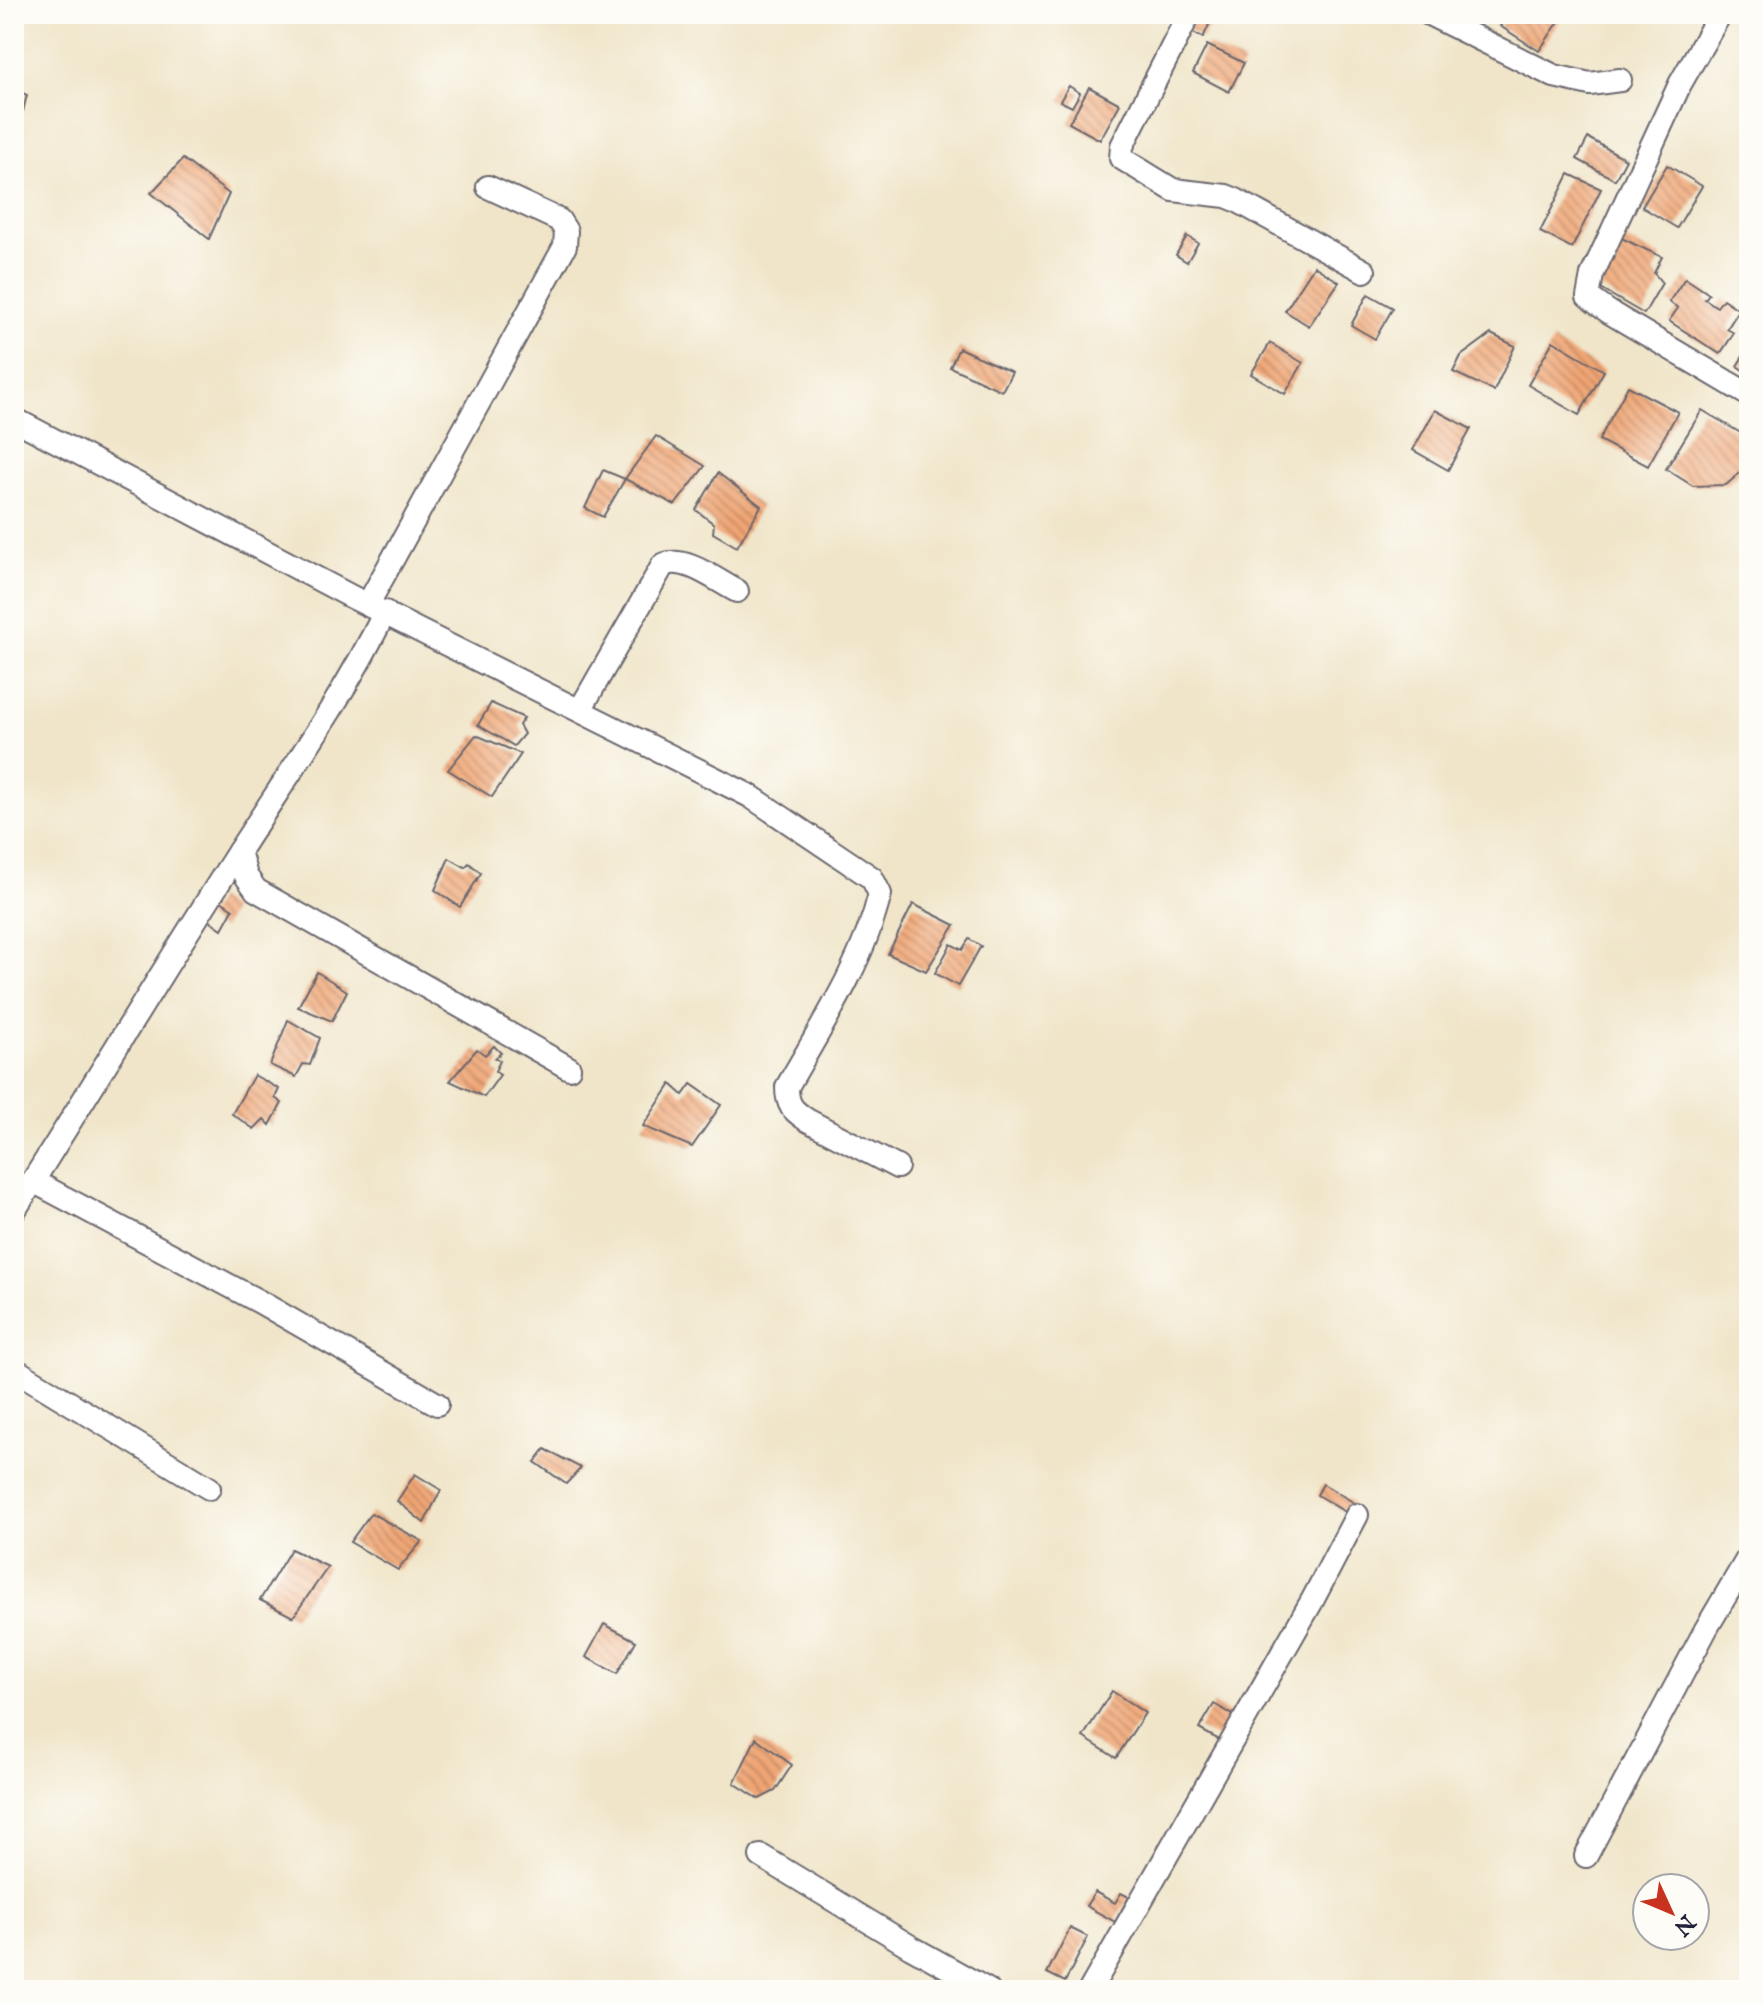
<svg xmlns="http://www.w3.org/2000/svg" width="1763" height="2004" font-family="'IM FELL English',serif">
<defs>
<pattern id="building-back-hatch" width="6" height="6" patternUnits="userSpaceOnUse" patternTransform="scale(2)"><rect width="6" height="6" fill="#f0a573"/><path d="M-1 5l2 2M0 0l6 6M5-1l2 2" fill="none" stroke="#c28660"/></pattern>
</defs>
<rect width="100%" height="100%" fill="#fdfcf7"/>
<filter id="ink" filterUnits="userSpaceOnUse"><feTurbulence type="fractalNoise" baseFrequency=".0125" numOctaves="2"/><feDisplacementMap in="SourceGraphic" scale="16" xChannelSelector="R" yChannelSelector="G"/><feConvolveMatrix kernelMatrix="1 2 1 2 8 2 1 2 1" color-interpolation-filters="sRGB"/></filter>
<filter id="wash" filterUnits="userSpaceOnUse"><feTurbulence type="fractalNoise" baseFrequency=".006" numOctaves="4" result="noise"/><feDisplacementMap in="SourceGraphic" scale="32" xChannelSelector="R" yChannelSelector="G"/><feGaussianBlur stdDeviation="1.8" result="paint"/><feColorMatrix in="noise" values="0 0 0 0 0 0 0 0 0 0 0 0 0 0 0 0 0 1.4 0 .05"/><feComposite in="paint" operator="in"/></filter>
<g filter="url(#wash)">
<rect width="100%" height="100%" fill="#f0e5c9"/>
<g id="blocks">
<g fill="url(#building-back-hatch)">
<path d="M1197,14h17l-11,24 -14,-7z"/>
<path d="M1510,14h54l-25,37 -39,-25z"/>
<path d="M1207,45l37,18 -15,29 -36,-19z"/>
<path d="M1069,86l11,7 -8,14 -12,-6z"/>
<path d="M1089,87l31,17 -20,36 -31,-17z"/>
<path d="M14,89l13,6 -4,16 -9,-3z"/>
<path d="M1588,138l38,21 -11,21 -38,-21z"/>
<path d="M183,159l46,35 -20,45 -58,-46z"/>
<path d="M1667,165l35,21 -25,42 -35,-21z"/>
<path d="M1569,174l32,15 -29,59 -32,-16z"/>
<path d="M1187,236l11,7 -11,19 -11,-7z"/>
<path d="M1617,236l45,21 -8,16 8,10 -18,31 -43,-25 -1,-16z"/>
<path d="M1314,266l25,16 -30,44 -24,-15z"/>
<path d="M1685,278l24,16 -4,5 12,8 6,-8 16,11 -12,19 7,4 -14,21 -51,-33 9,-13 -9,-6z"/>
<path d="M1368,294l25,14 -18,31 -24,-14z"/>
<path d="M1491,334l24,12 -21,45 -41,-19 8,-16z"/>
<path d="M1553,341l51,30 -25,44 -51,-30z"/>
<path d="M1270,343l33,20 -18,31 -34,-20z"/>
<path d="M1749,347v27l-12,-8z"/>
<path d="M959,348l53,24 -10,19 -52,-24z"/>
<path d="M1628,386l50,26 -30,54 -49,-26z"/>
<path d="M1435,410l36,19 -23,41 -35,-20z"/>
<path d="M1702,410l47,28 -1,28 -22,19 -33,1 -27,-17z"/>
<path d="M656,436l49,30 -30,39 -50,-26z"/>
<path d="M603,470l22,9 -22,38 -18,-9z"/>
<path d="M718,473l43,33 -24,41 -24,-14 1,-9 -18,-14z"/>
<path d="M491,703l33,15 -5,7 5,9 -10,12 -36,-21z"/>
<path d="M476,735l45,19 -29,43 -44,-27z"/>
<path d="M449,858l16,9 4,-4 12,10 -21,34 -25,-17z"/>
<path d="M218,899l15,10 -11,20 -16,-11z"/>
<path d="M913,904l42,21 -29,46 -38,-17z"/>
<path d="M969,939l12,7 -23,40 -23,-13 16,-29 11,6z"/>
<path d="M317,972l30,19 -15,30 -34,-14z"/>
<path d="M288,1020l32,18 -10,27 -7,-1 -7,13 -26,-12z"/>
<path d="M494,1046l7,7 -6,5 5,3 -5,10 5,4 -16,22 -34,-16 27,-32 8,6z"/>
<path d="M254,1075l25,14 -4,9 7,5 -12,22 -6,-6 -10,10 -22,-15z"/>
<path d="M671,1084l12,11 8,-11 30,21 -29,42 -49,-21z"/>
<path d="M545,1449l36,19 -15,16 -31,-22z"/>
<path d="M415,1474l26,16 -17,33 -27,-22z"/>
<path d="M1323,1484l30,18 -6,11 -30,-18z"/>
<path d="M371,1513l51,28 -24,29 -48,-28z"/>
<path d="M291,1549l37,18 -35,50 -33,-17z"/>
<path d="M604,1624l32,17 -19,33 -31,-17z"/>
<path d="M1112,1691l33,22 -29,45 -33,-21z"/>
<path d="M1214,1704l21,12 -14,25 -22,-12z"/>
<path d="M756,1738l36,27 -17,26 -16,8 -25,-16z"/>
<path d="M1095,1892l20,11 6,-10 8,4 -14,25 -29,-16z"/>
<path d="M1070,1928l18,9 -23,45 -18,-9z"/>
</g>
</g>
</g>
<g filter="url(#ink)">
<use href="#blocks" fill-opacity="0" stroke="#6a666d" stroke-width="2"/>
<g fill="none" stroke-linecap="round" stroke-linejoin="round">
<defs>
<g id="street">
<path d="M1189,14l-67,132 -1,12 52,32 53,6 10,4 128,71"/>
<path d="M1429,14l125,62 36,8 30,-4"/>
<path d="M1720,14l-40,70 -88,191 -4,22 21,15 140,83"/>
<path d="M14,419l338,178 398,199 122,82 8,16c-17,69 -58,131 -93,193 0,18 5,23 20,33l90,47"/>
<path d="M368,604l197,-358 1,-15 -7,-11 -71,-33"/>
<path d="M580,710l83,-145c22,-10 54,16 74,26"/>
<path d="M239,851l7,25 10,14 313,178"/>
<path d="M33,1181l227,121 177,102"/>
<path d="M14,1211c76,-120 149,-241 225,-360 51,-79 105,-155 146,-239"/>
<path d="M14,1369l195,119"/>
<path d="M761,1856l150,91 77,43"/>
<path d="M1586,1856l120,-227 43,-73"/>
<path d="M1090,1990l222,-389 45,-86"/>
</g>
</defs>
<use href="#street" stroke="#6a666d" stroke-width="26"/>
<use href="#street" stroke="#fff" stroke-width="22"/>
</g>
</g>
<rect width="1763" height="2004" fill="none" stroke="#fdfcf7" stroke-width="48"/>
<g transform="translate(1671 1912) rotate(134)"><circle r="38" fill="#fdfcf7" stroke="#a5a5ac" stroke-width="2"/>
<path d="M0-6L14 30L0 20L-14 30Z" fill="#c8321e"/>
<text y="-12" font-size="22" font-weight="bold" text-anchor="middle" fill="#22223b">N</text>
</g>
</svg>
